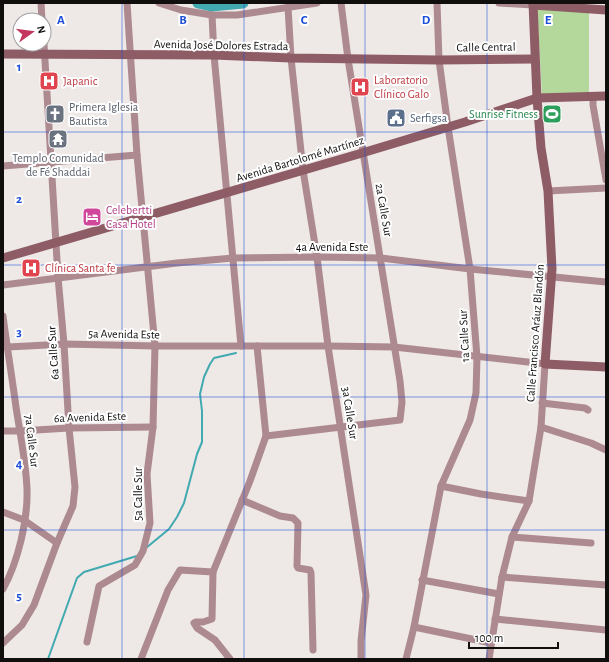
<svg xmlns="http://www.w3.org/2000/svg" width="609" height="662" font-family="'Alegreya Sans',sans-serif">
<rect width="100%" height="100%" fill="#eee8e6"/>
<path fill="#b4d79b" d="M537,7l52,5v81l-47,1z"/>
<g fill="none" stroke-linecap="round" stroke-linejoin="round">
<g stroke="#40aab0" stroke-width="2">
<path d="M211,6l1,5"/>
<path d="M146,548l23,-19 8,-12 7,-14 13,-49 5,-12v-31l-2,-17 4,-17 6,-13 4,-6 22,-5"/>
<path d="M48,659l29,-81 7,-6 53,-16"/>
</g>
<path stroke="#40aab0" stroke-width="11" d="M198,3l13,3 32,-3"/>
<g stroke="#ad8a90" stroke-width="7">
<path d="M41,3l1,17"/>
<path d="M159,3l22,7 31,5h25l80,-12"/>
<path d="M499,3l34,2"/>
<path d="M288,7l3,51 12,112 14,87 11,89 38,249 -5,46v18"/>
<path d="M212,15l2,40 27,291"/>
<path d="M593,96v9l13,75"/>
<path d="M3,166l134,-11"/>
<path d="M548,191l58,-3"/>
<path d="M3,285l174,-22 56,-5 84,-1 64,1 89,11 136,13"/>
<path d="M3,316c4,31 9,61 13,91 4,27 10,55 11,82 1,31 -9,73 -24,100"/>
<path d="M3,346l4,1 21,-1 36,-2 91,2h173l66,1 151,17 -4,63 -12,74 -17,36 -10,40 -13,82"/>
<path d="M542,403l43,5 3,2"/>
<path d="M541,427l50,16 15,7"/>
<path d="M3,431h17l49,-3 84,-1"/>
<path d="M266,436l134,-16 2,-18 -2,-21 -52,-322 -7,-56"/>
<path d="M441,486l40,8 48,7"/>
<path d="M242,500l38,16 13,2 5,5 -1,43 1,2 12,2 1,3 2,77"/>
<path d="M3,512l21,8 33,23"/>
<path d="M512,537l79,6"/>
<path d="M502,577l104,8"/>
<path d="M422,580l77,14"/>
<path d="M495,619l111,11"/>
<path d="M414,627l77,16"/>
<path d="M87,642l12,-56 36,-21 8,-14 7,-28 -3,-49 6,-47 2,-81 -18,-191 -10,-152"/>
<path d="M3,643l19,-18 12,-20 23,-62 16,-37 2,-19 -6,-59 -5,-84 -6,-67 -14,-233"/>
<path d="M141,659l27,-69 12,-20 33,2"/>
<path d="M230,659l-15,-19 -18,-12 -3,-5 2,-1h7l9,-3 1,-47 37,-91 16,-45 -9,-90"/>
<path d="M406,659l8,-32 27,-141 29,-66 6,-27 1,-36 -7,-88 -22,-142 -9,-67 -2,-57"/>
</g>
<g stroke="#8d5c65" stroke-width="9">
<path d="M533,3l4,95 4,50 7,43 4,78 -7,95 61,3"/>
<path d="M533,5l73,5"/>
<path d="M3,54l211,1 77,3 148,2 95,-1"/>
<path d="M3,258l359,-105 103,-31 72,-24 69,-2"/>
</g>
</g>
<path fill="none" stroke="#1d4ed8" stroke-width="1" stroke-opacity="0.55" d="M122,3v656M244,3v656M365,3v656M487,3v656M3,132h603M3,265h603M3,397h603M3,530h603"/>
<defs>
<symbol id="hospital-square" viewBox="-11 -11 22 22"><rect x="-9" y="-9" width="18" height="18" rx="4" fill="#e0444e" stroke="#fff"/><path d="M-5-5h3v3.5h4V-5h3V5h-3V1.5h-4V5h-3Z" fill="#fff"/></symbol>
<symbol id="church-square" viewBox="-11 -11 22 22"><rect x="-9" y="-9" width="18" height="18" rx="4" fill="#6b7280" stroke="#fff"/><path d="M-1.2-6h2.4v3.5h3.3v2.4h-3.3V6h-2.4V-.1h-3.3v-2.4h3.3Z" fill="#fff"/></symbol>
<symbol id="stadium-square" viewBox="-11 -11 22 22"><rect x="-9" y="-9" width="18" height="18" rx="4" fill="#2e9e5b" stroke="#fff"/><path d="M0-5a6.5 5 0 1 0 0 10a6.5 5 0 1 0 0-10ZM-3.5-1.8h7v3.6h-7Z" fill="#fff"/></symbol>
<symbol id="civic-square" viewBox="-11 -11 22 22"><rect x="-9" y="-9" width="18" height="18" rx="4" fill="#5c6f8a" stroke="#fff"/><path d="M-.6-6.5H3V-4.5H.6V-3L4-1V1h2V6H-6V1h2V-1L-.6-3ZM-1.2 2.5V6h2.4V2.5Z" fill="#fff"/></symbol>
<symbol id="temple-square" viewBox="-11 -11 22 22"><rect x="-9" y="-9" width="18" height="18" rx="4" fill="#6b7280" stroke="#fff"/><path d="M0-6L5-2H3V0L6.5 2.5H4V6H1.5V3h-3V6H-4V2.5H-6.5L-3 0V-2H-5Z" fill="#fff"/></symbol>
<symbol id="hotel-square" viewBox="-11 -11 22 22"><rect x="-9" y="-9" width="18" height="18" rx="4" fill="#d1479c" stroke="#fff"/><path d="M-6-4.5h1.5V1H6V5H4.5V3h-9V5H-6ZM-4 0a1.8 1.8 0 1 1 3.6 0ZM.5 0V-2.5h3Q6-2.5 6 0Z" fill="#fff"/></symbol>
</defs>
<g fill-rule="evenodd">
<use href="#hospital-square" x="38" y="70" width="22" height="22"/>
<use href="#hospital-square" x="349" y="76" width="22" height="22"/>
<use href="#church-square" x="44" y="103" width="22" height="22"/>
<use href="#stadium-square" x="541" y="103" width="22" height="22"/>
<use href="#civic-square" x="385" y="107" width="22" height="22"/>
<use href="#temple-square" x="47" y="128" width="22" height="22"/>
<use href="#hotel-square" x="81" y="206" width="22" height="22"/>
<use href="#hospital-square" x="20" y="257" width="22" height="22"/>
</g>
<g text-anchor="middle" dominant-baseline="central" stroke-width="4" stroke-linejoin="round" paint-order="stroke">
<g font-size="12" fill="#100f0e" stroke="#fff">
<text transform="translate(221 45) rotate(1)">Avenida José Dolores Estrada</text>
<text transform="translate(486 47) rotate(-1)">Calle Central</text>
<text transform="translate(300 159) rotate(-17)">Avenida Bartolomé Martínez</text>
<text transform="translate(384 210) rotate(80)">2a Calle Sur</text>
<text x="332" y="247">4a Avenida Este</text>
<text transform="translate(535 333) rotate(-86)">Calle Francisco Aráuz Blandón</text>
<text transform="translate(124 334) rotate(1)">5a Avenida Este</text>
<text transform="translate(464 336) rotate(-93)">1a Calle Sur</text>
<text transform="translate(53 353) rotate(-94)">6a Calle Sur</text>
<text transform="translate(350 413) rotate(81)">3a Calle Sur</text>
<text transform="translate(90 417) rotate(-2)">6a Avenida Este</text>
<text transform="translate(32 441) rotate(83)">7a Calle Sur</text>
<text transform="translate(138 494) rotate(-90)">5a Calle Sur</text>
</g>
<g font-size="12" fill="#be3a42" stroke="#fff" text-anchor="start">
<text x="374" y="80">Laboratorio<tspan x="374" dy="14">Clínico Galo</tspan></text>
<text x="63" y="81">Japanic</text>
<text x="45" y="268">Clínica Santa fe</text>
</g>
<g font-size="12" fill="#5b616d" stroke="#fff" text-anchor="start">
<text x="69" y="107">Primera Iglesia<tspan x="69" dy="14">Bautista</tspan></text>
<text x="58" y="158" text-anchor="middle">Templo Comunidad<tspan x="58" dy="14">de Fé Shaddai</tspan></text>
</g>
<g font-size="12" fill="#27864d" stroke="#fff" text-anchor="end">
<text x="538" y="114">Sunrise Fitness</text>
</g>
<g font-size="12" fill="#4e5e75" stroke="#fff" text-anchor="start">
<text x="410" y="118">Serfigsa</text>
</g>
<g font-size="12" fill="#b23c85" stroke="#fff" text-anchor="start">
<text x="106" y="210">Celebertti<tspan x="106" dy="14">Casa Hotel</tspan></text>
</g>
</g>
<g font-size="13" text-anchor="middle" font-weight="bold" fill="#1d4ed8" stroke="#fff" stroke-width="4" stroke-linejoin="round" paint-order="stroke">
<text x="61" y="24">A</text>
<text x="183" y="24">B</text>
<text x="304" y="24">C</text>
<text x="426" y="24">D</text>
<text x="548" y="24">E</text>
<text x="19" y="71">1</text>
<text x="19" y="203">2</text>
<text x="19" y="336">3</text>
<text x="19" y="468">4</text>
<text x="19" y="600">5</text>
</g>
<rect width="609" height="662" fill="none" stroke="#100f0e" stroke-width="8"/>
<g transform="translate(32 32) rotate(76)"><circle r="19" fill="#ffffff" stroke="#9f9f9f"/>
<path d="M0-3L7 15L0 10L-7 15Z" fill="#c4355d"/>
<text y="-6" font-size="11" font-weight="bold" text-anchor="middle" fill="#100f0e">N</text>
</g>
<path d="M469 642v6h89v-6" fill="none" stroke="#100f0e" stroke-width="2"/>
<text x="475" y="642" font-size="12" fill="#100f0e" stroke="#ffffff" stroke-width="3" paint-order="stroke">100 m</text>
</svg>
